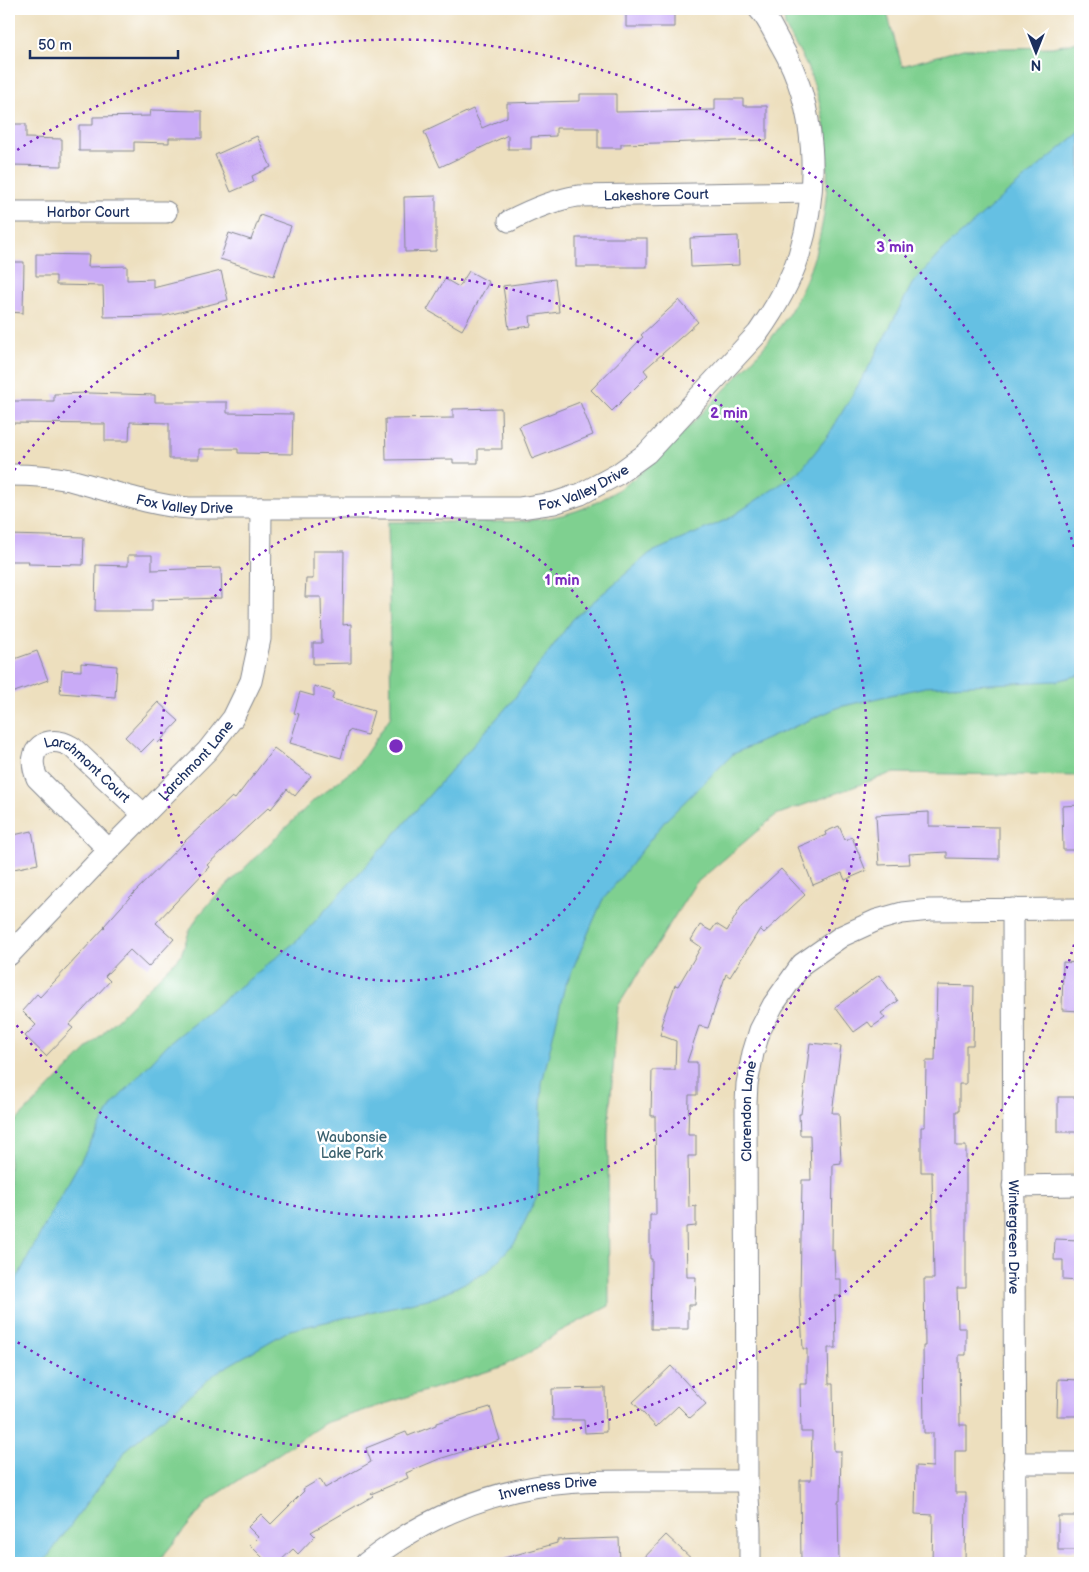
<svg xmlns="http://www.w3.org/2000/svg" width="1089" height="1572" font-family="'Balsamiq Sans',sans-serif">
<rect width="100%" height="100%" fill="#fff"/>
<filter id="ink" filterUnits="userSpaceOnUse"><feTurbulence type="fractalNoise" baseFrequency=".02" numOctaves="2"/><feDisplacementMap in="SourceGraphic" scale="10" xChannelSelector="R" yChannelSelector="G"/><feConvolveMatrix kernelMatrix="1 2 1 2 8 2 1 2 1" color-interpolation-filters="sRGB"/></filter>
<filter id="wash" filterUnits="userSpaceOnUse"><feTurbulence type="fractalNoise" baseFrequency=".0096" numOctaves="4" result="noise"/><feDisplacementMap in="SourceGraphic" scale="20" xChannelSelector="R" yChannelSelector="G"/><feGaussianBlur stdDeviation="1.12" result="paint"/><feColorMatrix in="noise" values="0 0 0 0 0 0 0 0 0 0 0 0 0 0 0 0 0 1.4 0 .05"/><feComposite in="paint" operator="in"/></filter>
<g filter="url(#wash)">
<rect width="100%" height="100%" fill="#eddfbe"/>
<path fill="#7fd090" stroke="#4d8077" d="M785,9h101l16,57 61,-17 90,-2c9,-2 20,-2 27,-8v737l-188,-3 -116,42 -81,69 -77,122 -10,126 1,174 -52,27 -26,19 -30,15 -176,56 -116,77 -52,63h-148v-435l172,-173 8,-23 8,-14 16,-19 101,-99 43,-33 34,-51 -3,-194c26,0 52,0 79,0 38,0 80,1 117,-14 48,-20 83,-59 118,-95 30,-31 60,-60 84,-95 43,-66 54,-166 26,-239 -6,-18 -18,-35 -27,-53l-1,-9z"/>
<path fill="#65c0e3" stroke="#4078a0" d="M1080,132v543l-24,6 -131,6 -86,20 -106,47 -68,67 -63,80 -38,88 -22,94 -4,111 -23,48 -28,30 -51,25 -146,33 -73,42 -90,77 -84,114h-34v-272l3,-3 37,-71 63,-112 55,-60 131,-105 105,-115 110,-125 60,-81 77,-66 78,-34 71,-47 29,-36 42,-71 42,-81 29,-32 60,-54z"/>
<g id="blocks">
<g fill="#c9abf6">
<path d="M626,9h38v2h10v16h-48z"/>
<path d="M580,94h36v18l99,-2v-11h28v7h24v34l-146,4v4h-23v-20h-42v8l-25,1v12h-23v-14l-68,32 -16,-35 49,-23 9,19 25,-11v-14l73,-2z"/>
<path d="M151,110l51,1v27h-33v5l-35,-1v9h-55v-26h14v-8l57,-1z"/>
<path d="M11,124h15v14l36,1v27l-51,-1z"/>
<path d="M257,136l14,31 -19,9 2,6 -23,10 -16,-37z"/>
<path d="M436,196v55l-31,1 -1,-55z"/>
<path d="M260,215l31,11 -17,50 -54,-17 9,-26 22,7z"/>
<path d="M738,236l1,29 -48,2 -1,-29z"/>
<rect x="576" y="238" width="71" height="29"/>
<path d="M36,254l53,1 -1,12 39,-1v14l26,-1v9l68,-17 7,29 -64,16 -60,1 -1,-31 -47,-1v-9h-20z"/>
<path d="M9,262h15l-1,51 -14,-1z"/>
<path d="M469,271l20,11 -27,48 -35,-20 18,-31 14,8z"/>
<path d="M555,279l4,33 -29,4 1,10 -22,3 -6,-43z"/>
<path d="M679,300l19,22 -54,48 4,5 -36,36 -21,-21 52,-53 -2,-2z"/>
<path d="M90,393l65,2v7h72v11l66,1 -1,40 -54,-1v-4h-39v10h-30v-36l-39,-1 -1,19h-24v-17l-96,-1v-22h45v-7z"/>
<path d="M580,402l13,33 -61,24 -13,-33z"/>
<path d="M501,408l1,41h-24v14h-25v-4l-67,1 -1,-41 68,-1v-9z"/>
<path d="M9,535l75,2 -1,28 -55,-1 1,-3h-20z"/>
<path d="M313,551h31l-1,74 8,-1v39l-38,1v-21h9l-1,-46h-16l1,-18h7z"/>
<path d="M128,555h24v15l69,-2 1,30 -70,2v11h-57l1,-46 32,1z"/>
<path d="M37,651l11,29 -39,14v-33z"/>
<path d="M81,663l36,3 -2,31 -55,-4 2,-23 19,1z"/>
<path d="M314,686l20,6 -2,7 42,12 -7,24 -18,-5 -8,28 -51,-15 9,-29 -5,-1 6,-21 14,4z"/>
<path d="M158,702l21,19 -21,22 -4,-4 -13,13 -16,-15z"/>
<path d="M274,748l37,28 -16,20 -8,-7 -16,20 -2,-2 -62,58 2,2 -53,56 18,16 -26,28 -18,-17 -25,26 5,5 -41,44 4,3 -27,28 -21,-20 11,-11 -14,-14 15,-17 3,3 65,-70 -1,-1 25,-28 57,-58 46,-43 3,2z"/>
<path d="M1080,805v45h-17l-1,-44z"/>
<path d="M929,812v14l70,1v32l-52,-1v-6l-38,2 1,10 -31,1 -3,-50z"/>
<path d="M839,826l6,14 7,-3 14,34 -21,9 -3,-7 -29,12 -15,-38 28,-12 -1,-3z"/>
<path d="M32,831l6,33 -29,6v-34z"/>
<path d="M781,869l24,26 -41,38 -4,-4 -30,48 -4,-3 -18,54 -9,-2 -12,36h10v33h-8l-1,40h8v21h-8l1,51 7,-1v20l-10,1 1,50h9l-1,28h-7v24h-37l1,-70h-2v-44h6l-1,-99h-4l1,-46h23l1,-29 -16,-6 3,-9 -2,-1 14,-40 3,1 23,-39 -10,-7 9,-15 11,6 5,-7 11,7 15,-26z"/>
<path d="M1063,962l17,1v48l-18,-1z"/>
<path d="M879,975l19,26 -17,12 4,5 -13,9 -4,-5 -14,10 -19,-25z"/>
<path d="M937,985l37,1 -1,59h-7v39h-7v27h-3v35h10v142h-9l1,40h8v27h-7l1,70h7v26h-12v42h11l-1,70h-33l1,-48 -18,-1 1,-48 17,1v-34h-9l-1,-87h2l-1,-67h10l-2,-107h-11v-45h4l1,-66h9z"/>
<path d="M810,1043l31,3 -9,67h7l2,50 -8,1 -1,86h2l1,29h6v17h-6l1,52h-8l1,36h4l1,67h7l-1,50h-2l1,62h-38l-1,-83h11l1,-48h-11l-1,-48h7v-35h-4l-3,-53 2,-116h9l-1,-45h-10l-1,-21h2z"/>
<rect x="1058" y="1097" width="22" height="35"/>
<path d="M1055,1239l25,1v41l-17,-1v-20h-9z"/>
<path d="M671,1366l35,38 -16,14 -12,-12 -22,21 -23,-25z"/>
<path d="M1058,1379l22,1v36h-23z"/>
<path d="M605,1388l1,44 -21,1 -1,-13h-31l-1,-31z"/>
<path d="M490,1407l10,33 -61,19 -33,14 2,5 -37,16 2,2 -62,36 4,4 -17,18 -5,-5 -15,14h-10l-18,-18 8,-8 -10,-10 13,-13 10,10 33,-33 -1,-2 17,-10 5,9 46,-26 -5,-14 40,-16 2,4 28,-11v-2z"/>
<rect x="1058" y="1516" width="22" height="34"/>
<path d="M666,1535l30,28h-57z"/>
<path d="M619,1538l1,25h-118l-1,-4 56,-16v-3z"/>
</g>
</g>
</g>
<g filter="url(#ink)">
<use href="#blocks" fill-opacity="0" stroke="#84878e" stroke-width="1"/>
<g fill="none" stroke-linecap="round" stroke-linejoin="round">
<defs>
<g id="minor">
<path id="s1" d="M9,212h157"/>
<path id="s2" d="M509,221c23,-12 44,-21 69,-25l232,-4"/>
<path id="s3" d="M9,475c20,0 41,1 61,5 39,10 78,25 119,28h331l34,-5 27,-9 37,-20 29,-21 111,-120c17,-24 32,-50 41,-78 21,-68 18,-148 -18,-210 -7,-12 -13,-27 -22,-36"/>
<path id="s4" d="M109,850l-72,-72c-13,-29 10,-46 35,-31l72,68"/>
<path id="s5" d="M1013,909l2,654"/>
<path id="s6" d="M9,955l100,-105 98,-99 26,-33 18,-37 9,-42 1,-131"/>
<path d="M1013,1186l67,-1"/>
<path d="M1014,1463h66"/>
<path id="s7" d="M366,1563c49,-38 106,-65 168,-76 34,-6 68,-6 103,-6 36,0 73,0 110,0"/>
<path id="s8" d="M750,1563v-34l-3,-48 -1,-378 1,-19 6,-31 7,-23 13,-25 29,-41 40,-28 35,-16 25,-7 28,-3 150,-1"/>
</g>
</defs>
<use href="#minor" stroke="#84878e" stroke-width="23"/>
<use href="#minor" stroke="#fff" stroke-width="21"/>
</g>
</g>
<g fill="none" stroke="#7b2cbf" stroke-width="2.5" stroke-dasharray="2.5 5">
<circle cx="396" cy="746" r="235"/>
<path d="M10 476A471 471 0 1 1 10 1016"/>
<path d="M1080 923A706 706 0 0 1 11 1338M11 154A706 706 0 0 1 1080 569"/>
</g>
<g text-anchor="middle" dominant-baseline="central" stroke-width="5" stroke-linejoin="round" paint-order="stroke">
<g font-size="14" fill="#1b2f5e" stroke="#fff">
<text stroke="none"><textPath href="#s2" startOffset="152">Lakeshore Court</textPath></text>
<text stroke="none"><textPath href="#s1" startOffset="79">Harbor Court</textPath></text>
<text stroke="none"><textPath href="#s3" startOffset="582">Fox Valley Drive</textPath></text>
<text stroke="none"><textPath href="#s3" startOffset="179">Fox Valley Drive</textPath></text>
<text stroke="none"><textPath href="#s6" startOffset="270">Larchmont Lane</textPath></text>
<text stroke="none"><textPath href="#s4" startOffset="194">Larchmont Court</textPath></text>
<text stroke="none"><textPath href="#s8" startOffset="452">Clarendon Lane</textPath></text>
<text stroke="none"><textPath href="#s5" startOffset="328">Wintergreen Drive</textPath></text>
<text stroke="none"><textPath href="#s7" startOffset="200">Inverness Drive</textPath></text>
</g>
<g font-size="14" fill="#395f6d" stroke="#fff">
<text x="352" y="1137">Waubonsie<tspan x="352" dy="16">Lake Park</tspan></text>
</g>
</g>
<circle cx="396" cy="746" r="8" fill="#7b2cbf" stroke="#fff" stroke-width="2.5"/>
<g font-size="15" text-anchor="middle" font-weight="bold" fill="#7b2cbf" stroke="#fff" stroke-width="5" stroke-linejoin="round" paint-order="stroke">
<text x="895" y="252">3 min</text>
<text x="729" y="418">2 min</text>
<text x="562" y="585">1 min</text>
</g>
<rect width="1089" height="1572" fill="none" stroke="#fff" stroke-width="30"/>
<g transform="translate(1036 52) rotate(180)" stroke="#ffffff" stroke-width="4" paint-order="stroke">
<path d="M0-4L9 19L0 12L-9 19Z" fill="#1b2f5e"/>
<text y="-8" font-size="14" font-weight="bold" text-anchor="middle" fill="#1b2f5e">N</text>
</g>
<path d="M30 50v8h148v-8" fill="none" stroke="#1b2f5e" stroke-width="2.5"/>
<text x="38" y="50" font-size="15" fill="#1b2f5e" stroke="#ffffff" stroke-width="4" paint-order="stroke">50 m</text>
</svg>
